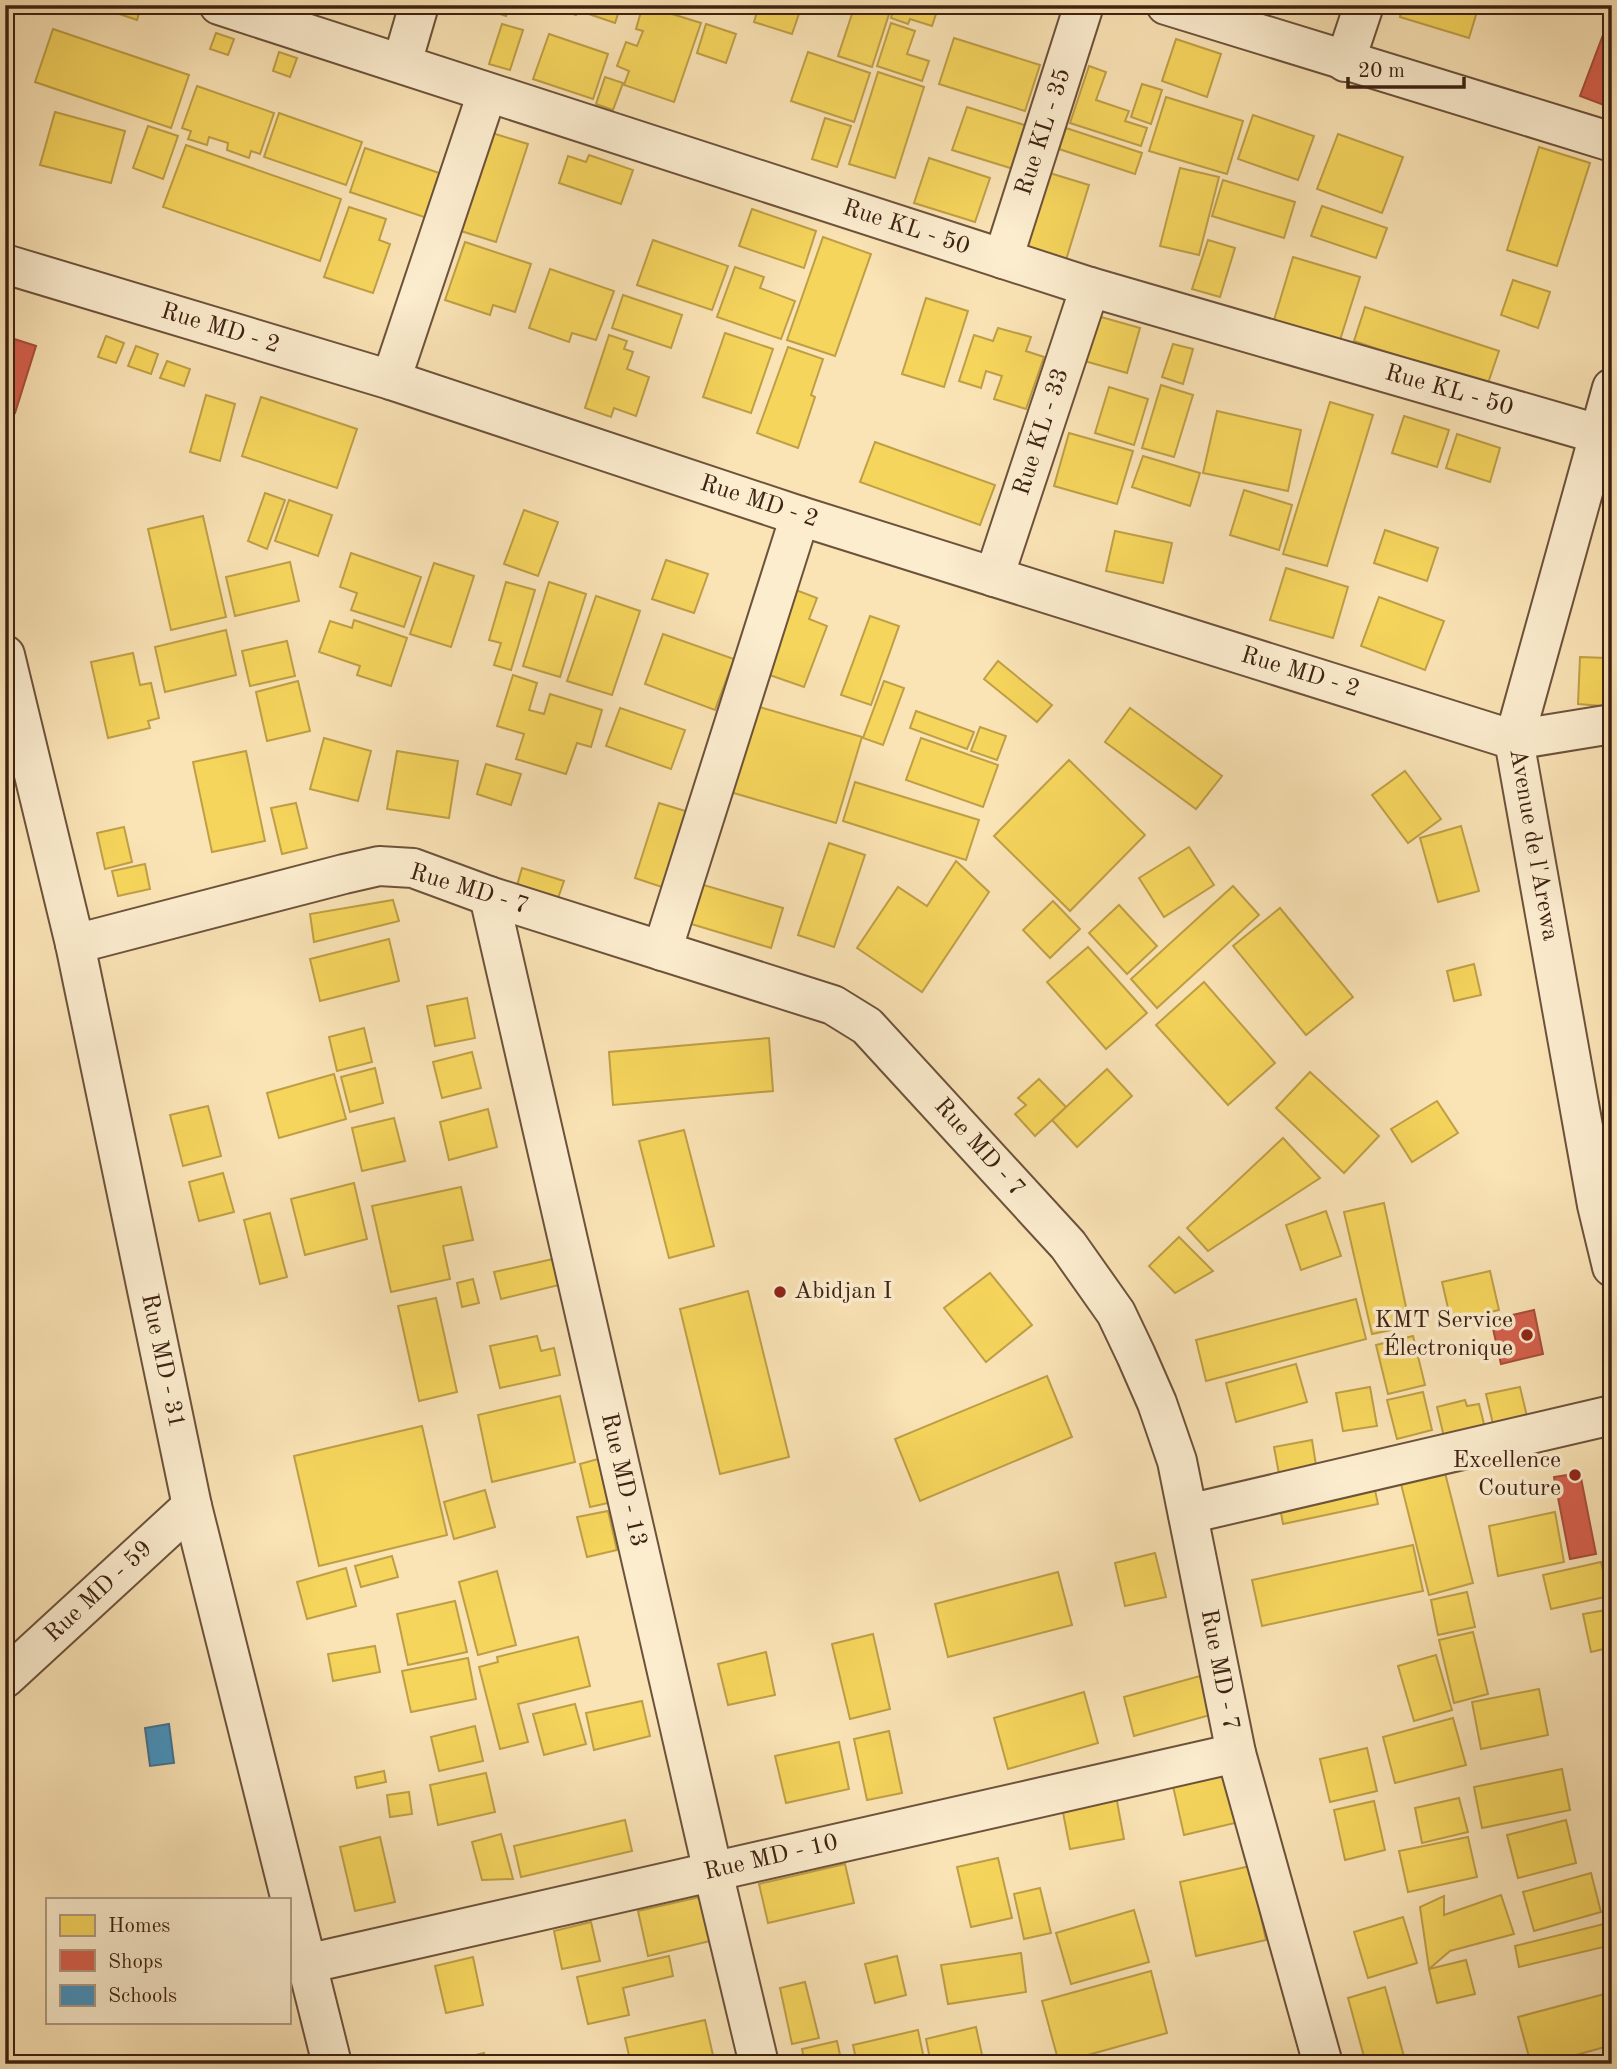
<svg xmlns="http://www.w3.org/2000/svg" width="1617" height="2069" font-family="'Old Standard TT',serif">
<rect width="100%" height="100%" fill="#fae3b5"/>
<filter id="stains"><feTurbulence type="fractalNoise" baseFrequency=".00286" numOctaves="4"/><feColorMatrix values="0 0 0 0 .2 0 0 0 0 .09 0 0 0 0 .02 0 0 0 .5 -.17"/></filter>
<radialGradient id="worn" r=".72"><stop offset=".6" stop-color="#630" stop-opacity="0"/><stop offset="1" stop-color="#630" stop-opacity=".3"/></radialGradient>
<g fill="#f6d55c" stroke="#bf9f46" stroke-width="2">
<path d="M106,5h29l6,2 -4,13 -33,-11z"/>
<path d="M474,5h36l-4,11z"/>
<path d="M554,5h25l-3,10 -23,-7z"/>
<path d="M585,5h36l-6,18 -32,-11z"/>
<path d="M643,5l58,18 -27,79 -50,-17 5,-14 -12,-5 9,-24 11,4 6,-15 -7,-2z"/>
<path d="M759,5h43l-10,29 -38,-12z"/>
<path d="M855,5h18l17,6 -18,56 -34,-11z"/>
<path d="M895,5h44l-7,21 -22,-7 -2,5 -17,-6z"/>
<path d="M1403,5h76l-10,33 -69,-21z"/>
<path d="M891,23l24,8 -8,23 22,7 -7,20 -45,-15z"/>
<path d="M502,24l21,6 -13,40 -21,-6z"/>
<path d="M706,24l30,10 -10,29 -29,-10z"/>
<path d="M53,29l136,46 -18,53 -136,-46z"/>
<path d="M216,33l18,6 -6,16 -18,-6z"/>
<path d="M549,34l59,20 -15,45 -60,-20z"/>
<path d="M954,38l86,27 -15,46 -86,-27z"/>
<path d="M1176,39l45,15 -14,43 -45,-16z"/>
<path d="M279,52l18,6 -7,19 -17,-6z"/>
<path d="M808,52l62,21 -16,49 -63,-21z"/>
<path d="M1089,66l17,6 -10,28 33,11 -4,10 22,7 -6,18 -71,-23z"/>
<path d="M878,72l46,15 -29,91 -46,-14z"/>
<path d="M605,77l18,6 -10,27 -17,-6z"/>
<path d="M1142,84l20,6 -11,34 -20,-7z"/>
<path d="M197,86l77,27 -14,41 -9,-3 -2,7 -22,-8 1,-7 -19,-6 -2,8 -19,-6 3,-8 -9,-3z"/>
<path d="M1166,97l77,24 -16,53 -78,-23z"/>
<path d="M967,107l67,21 -14,43 -68,-21z"/>
<path d="M55,112l70,19 -14,52 -71,-18z"/>
<path d="M279,113l83,29 -16,43 -82,-28z"/>
<path d="M1253,115l61,21 -16,44 -60,-21z"/>
<path d="M825,118l26,8 -14,41 -25,-8z"/>
<path d="M148,126l30,10 -15,43 -30,-11z"/>
<path d="M1066,128l76,25 -7,21 -76,-25z"/>
<path d="M492,133l36,11 -32,98 -35,-11z"/>
<path d="M1338,134l65,23 -21,56 -65,-24z"/>
<path d="M186,145l155,54 -21,62 -157,-54z"/>
<path d="M1539,147l51,16 -33,103 -50,-16z"/>
<path d="M365,148l86,29 -15,44 -86,-29z"/>
<path d="M589,155l44,15 -12,34 -62,-21 9,-27 18,6z"/>
<path d="M929,158l61,20 -15,44 -61,-19z"/>
<path d="M1180,168l39,9 -20,78 -39,-9z"/>
<path d="M1043,171l46,14 -23,75 -47,-14z"/>
<path d="M1223,180l72,22 -11,36 -72,-22z"/>
<path d="M1322,206l65,22 -11,30 -65,-22z"/>
<path d="M349,207l37,12 -7,21 11,4 -17,49 -49,-16z"/>
<path d="M752,209l64,22 -12,37 -65,-22z"/>
<path d="M823,237l48,17 -36,102 -48,-16z"/>
<path d="M653,240l75,26 -16,44 -75,-25z"/>
<path d="M1208,240l27,8 -15,49 -28,-8z"/>
<path d="M465,242l66,22 -16,48 -22,-7 -3,10 -45,-15z"/>
<path d="M1293,257l67,20 -20,63 -66,-20z"/>
<path d="M735,267l29,10 -4,11 35,13 -14,38 -64,-22z"/>
<path d="M550,269l64,22 -18,49 -24,-7 -3,9 -40,-14z"/>
<path d="M1513,280l37,12 -12,36 -37,-13z"/>
<path d="M623,295l59,20 -11,33 -59,-20z"/>
<path d="M926,298l42,13 -24,76 -42,-13z"/>
<path d="M1365,307l134,44 -12,35 -133,-45z"/>
<path d="M1094,315l46,13 -13,45 -46,-13z"/>
<path d="M998,328l33,9 -5,14 18,6 -18,52 -32,-10 8,-23 -16,-5 -5,17 -22,-7 15,-46 19,6z"/>
<path d="M725,333l48,16 -22,64 -48,-16z"/>
<path d="M609,335l18,6 -3,8 9,3 -6,17 22,8 -13,39 -22,-8 -3,9 -26,-9z"/>
<path d="M106,336l18,7 -8,20 -18,-6z"/>
<path d="M1173,344l20,5 -10,35 -21,-7z"/>
<path d="M136,346l22,8 -7,20 -23,-8z"/>
<path d="M788,347l35,12 -12,36 4,2 -17,51 -41,-15z"/>
<path d="M167,361l23,8 -6,17 -24,-8z"/>
<path d="M1161,385l32,10 -19,62 -32,-9z"/>
<path d="M1109,387l39,12 -14,46 -39,-12z"/>
<path d="M206,395l29,9 -15,57 -30,-9z"/>
<path d="M261,397l96,32 -20,59 -95,-32z"/>
<path d="M1330,402l43,13 -46,151 -44,-12z"/>
<path d="M1217,411l84,19 -13,61 -85,-18z"/>
<path d="M1404,416l45,14 -12,37 -45,-14z"/>
<path d="M1069,433l64,18 -16,53 -63,-18z"/>
<path d="M1457,434l43,14 -10,34 -44,-14z"/>
<path d="M875,442l120,43 -15,40 -120,-43z"/>
<path d="M1143,456l57,17 -10,33 -58,-19z"/>
<path d="M1244,490l48,15 -13,45 -49,-15z"/>
<path d="M265,493l20,7 -18,49 -19,-8z"/>
<path d="M289,500l43,15 -14,41 -43,-15z"/>
<path d="M524,510l34,12 -20,54 -34,-12z"/>
<path d="M203,516l23,101 -55,13 -23,-101z"/>
<path d="M1385,530l53,18 -11,33 -53,-18z"/>
<path d="M1115,531l57,12 -9,40 -57,-12z"/>
<path d="M351,553l70,24 -17,50 -53,-17 6,-17 -17,-6z"/>
<path d="M666,560l42,14 -14,39 -42,-14z"/>
<path d="M290,562l9,39 -64,15 -9,-39z"/>
<path d="M434,563l40,13 -23,71 -41,-13z"/>
<path d="M1286,568l62,19 -15,51 -63,-18z"/>
<path d="M506,582l29,8 -24,80 -17,-5 7,-22 -12,-3z"/>
<path d="M549,582l37,12 -26,83 -37,-11z"/>
<path d="M788,587l29,11 -8,21 18,7 -23,61 -46,-16z"/>
<path d="M596,596l44,15 -28,84 -45,-14z"/>
<path d="M1379,597l65,24 -19,49 -64,-24z"/>
<path d="M870,616l29,10 -28,79 -30,-10z"/>
<path d="M354,620l53,18 -16,48 -34,-11 3,-9 -41,-14 11,-31 22,7z"/>
<path d="M226,630l10,45 -71,17 -10,-45z"/>
<path d="M663,634l71,25 -19,51 -70,-26z"/>
<path d="M287,641l8,35 -45,10 -8,-35z"/>
<path d="M133,653l7,32 11,-2 8,35 -11,3 2,7 -42,10 -17,-76z"/>
<path d="M1580,657l26,1 -3,48 -25,-2z"/>
<path d="M998,661l54,44 -15,17 -53,-43z"/>
<path d="M513,675l24,8 -8,27 15,4 6,-20 52,16 -11,37 -14,-4 -11,31 -50,-15 8,-25 -27,-8z"/>
<path d="M298,681l12,50 -43,10 -11,-49z"/>
<path d="M884,681l20,7 -21,57 -20,-7z"/>
<path d="M746,703l116,34 -26,86 -116,-34z"/>
<path d="M620,708l65,22 -14,39 -65,-23z"/>
<path d="M1130,708l92,68 -26,33 -91,-67z"/>
<path d="M916,711l58,21 -7,17 -57,-21z"/>
<path d="M980,727l26,9 -9,24 -26,-9z"/>
<path d="M324,738l47,13 -13,50 -48,-12z"/>
<path d="M921,738l77,27 -15,42 -77,-27z"/>
<path d="M246,751l19,90 -53,11 -19,-90z"/>
<path d="M397,751l61,10 -9,57 -62,-9z"/>
<path d="M1069,760l76,75 -75,76 -76,-75z"/>
<path d="M486,764l35,10 -10,31 -34,-11z"/>
<path d="M1405,771l36,48 -33,24 -36,-48z"/>
<path d="M855,782l124,38 -13,40 -123,-39z"/>
<path d="M296,803l11,45 -25,6 -11,-46z"/>
<path d="M659,803l36,11 -24,76 -36,-12z"/>
<path d="M1461,826l18,65 -41,11 -18,-64z"/>
<path d="M124,827l8,35 -27,7 -8,-36z"/>
<path d="M829,843l36,12 -31,92 -36,-12z"/>
<path d="M1189,847l25,38 -50,32 -25,-39z"/>
<path d="M956,861l33,31 -67,100 -65,-44 41,-61 29,19z"/>
<path d="M145,864l5,25 -32,7 -6,-25z"/>
<path d="M522,868l42,13 -7,20 -41,-12z"/>
<path d="M700,884l83,24 -12,40 -83,-25z"/>
<path d="M1233,886l26,29 -102,93 -26,-29z"/>
<path d="M393,900l6,21 -85,21 -4,-28z"/>
<path d="M1053,901l27,28 -30,29 -27,-28z"/>
<path d="M1119,905l38,41 -30,28 -38,-41z"/>
<path d="M1280,908l73,89 -47,38 -73,-89z"/>
<path d="M389,939l10,42 -79,20 -10,-42z"/>
<path d="M1088,947l59,66 -41,36 -59,-67z"/>
<path d="M1474,964l7,31 -27,6 -7,-30z"/>
<path d="M1204,982l71,81 -47,42 -72,-80z"/>
<path d="M467,998l8,40 -40,8 -8,-40z"/>
<path d="M364,1028l8,34 -35,9 -8,-34z"/>
<path d="M769,1038l4,53 -160,14 -4,-53z"/>
<path d="M472,1052l9,36 -39,10 -9,-36z"/>
<path d="M375,1068l8,35 -33,9 -9,-35z"/>
<path d="M1107,1069l25,27 -55,51 -25,-27z"/>
<path d="M1310,1072l69,64 -35,37 -68,-65z"/>
<path d="M334,1074l12,45 -67,19 -12,-45z"/>
<path d="M1039,1079l27,28 -31,29 -20,-22 11,-9 -8,-7z"/>
<path d="M1437,1101l21,32 -46,29 -21,-33z"/>
<path d="M208,1106l13,50 -38,10 -13,-51z"/>
<path d="M488,1109l9,38 -48,13 -9,-38z"/>
<path d="M394,1118l11,43 -43,10 -10,-43z"/>
<path d="M684,1130l30,116 -45,12 -30,-117z"/>
<path d="M1283,1138l37,40 -112,73 -21,-23z"/>
<path d="M223,1173l11,39 -35,9 -10,-39z"/>
<path d="M354,1183l13,56 -62,16 -14,-56z"/>
<path d="M461,1187l12,53 -30,6 7,33 -59,13 -19,-86z"/>
<path d="M1384,1203l26,123 -38,8 -28,-122z"/>
<path d="M1326,1211l15,45 -40,14 -15,-45z"/>
<path d="M270,1213l17,64 -27,7 -16,-64z"/>
<path d="M1179,1237l34,34 -38,22 -26,-27z"/>
<path d="M553,1259l6,26 -58,14 -7,-27z"/>
<path d="M1490,1271l9,39 -48,11 -9,-39z"/>
<path d="M990,1273l42,52 -46,37 -42,-54z"/>
<path d="M473,1279l6,24 -17,4 -5,-24z"/>
<path d="M748,1291l41,166 -69,17 -40,-165z"/>
<path d="M436,1298l21,94 -38,9 -21,-95z"/>
<path d="M1356,1299l10,40 -160,42 -10,-41z"/>
<path d="M537,1336l4,15 13,-3 6,27 -60,13 -10,-42z"/>
<path d="M1413,1336l12,49 -37,9 -12,-49z"/>
<path d="M1296,1364l11,38 -71,20 -10,-39z"/>
<path d="M1047,1376l25,61 -152,64 -25,-62z"/>
<path d="M1370,1387l7,39 -34,5 -7,-38z"/>
<path d="M1520,1387l10,42 -34,8 -10,-43z"/>
<path d="M1423,1392l9,38 -35,9 -10,-39z"/>
<path d="M560,1396l15,66 -83,20 -14,-67z"/>
<path d="M1465,1400l2,6 12,-2 9,36 -41,10 -10,-43z"/>
<path d="M422,1426l25,109 -128,31 -25,-110z"/>
<path d="M1312,1440l6,38 -37,7 -7,-38z"/>
<path d="M598,1459l10,44 -18,4 -10,-43z"/>
<path d="M1443,1465l30,118 -44,12 -30,-119z"/>
<path d="M1373,1481l5,23 -95,20 -4,-22z"/>
<path d="M485,1490l10,37 -41,12 -10,-37z"/>
<path d="M608,1511l9,39 -30,7 -10,-40z"/>
<path d="M1555,1512l9,50 -66,14 -9,-50z"/>
<path d="M1413,1545l10,46 -161,35 -10,-46z"/>
<path d="M1155,1553l11,44 -41,9 -10,-43z"/>
<path d="M392,1556l6,21 -37,10 -6,-21z"/>
<path d="M1601,1562l8,34 -58,13 -8,-34z"/>
<path d="M346,1568l10,38 -49,13 -10,-37z"/>
<path d="M497,1571l19,74 -38,10 -19,-73z"/>
<path d="M1058,1572l14,53 -124,32 -13,-53z"/>
<path d="M1467,1592l8,35 -37,8 -7,-35z"/>
<path d="M455,1601l12,51 -59,13 -11,-51z"/>
<path d="M1612,1609v38l-21,5 -8,-38z"/>
<path d="M1473,1632l15,62 -34,9 -15,-63z"/>
<path d="M873,1634l17,75 -40,10 -18,-75z"/>
<path d="M578,1637l12,49 -72,18 10,38 -28,7 -21,-82 19,-5 -1,-5z"/>
<path d="M375,1646l5,26 -47,9 -5,-27z"/>
<path d="M766,1652l9,43 -47,10 -10,-41z"/>
<path d="M1436,1655l16,55 -38,11 -16,-55z"/>
<path d="M468,1658l8,41 -65,13 -9,-41z"/>
<path d="M1200,1676l10,39 -76,21 -10,-39z"/>
<path d="M1539,1689l9,46 -67,14 -9,-47z"/>
<path d="M1084,1692l14,51 -90,26 -14,-51z"/>
<path d="M642,1701l8,35 -56,14 -8,-37z"/>
<path d="M575,1704l11,40 -42,11 -11,-41z"/>
<path d="M1453,1718l13,47 -71,18 -12,-46z"/>
<path d="M475,1726l8,35 -44,10 -8,-34z"/>
<path d="M889,1731l13,62 -35,7 -13,-61z"/>
<path d="M839,1742l10,47 -63,14 -11,-47z"/>
<path d="M1367,1748l10,43 -47,11 -10,-43z"/>
<path d="M1562,1769l8,41 -88,18 -8,-41z"/>
<path d="M384,1771l2,11 -29,6 -2,-11z"/>
<path d="M486,1773l9,39 -57,13 -8,-40z"/>
<path d="M1228,1773l11,49 -55,13 -11,-49z"/>
<path d="M409,1792l3,22 -22,3 -3,-22z"/>
<path d="M1116,1796l8,43 -54,10 -8,-42z"/>
<path d="M1459,1798l9,34 -46,11 -7,-35z"/>
<path d="M1374,1801l11,49 -40,10 -11,-50z"/>
<path d="M625,1820l7,31 -111,26 -7,-31z"/>
<path d="M1566,1820l10,43 -58,15 -11,-43z"/>
<path d="M501,1834l12,45 -31,1 -10,-38z"/>
<path d="M380,1837l15,65 -40,9 -15,-64z"/>
<path d="M1468,1837l9,40 -69,15 -9,-41z"/>
<path d="M998,1858l14,60 -41,9 -14,-60z"/>
<path d="M845,1864l9,39 -86,20 -9,-39z"/>
<path d="M1250,1866l16,74 -70,16 -16,-74z"/>
<path d="M1591,1873l10,39 -67,19 -11,-39z"/>
<path d="M1040,1888l11,45 -27,6 -10,-45z"/>
<path d="M1501,1895l13,39 -64,17 -21,18 -9,-62 24,-11v19z"/>
<path d="M700,1897l10,44 -62,15 -10,-45z"/>
<path d="M1134,1910l15,52 -78,22 -15,-51z"/>
<path d="M1403,1917l14,46 -49,15 -14,-46z"/>
<path d="M591,1922l9,39 -38,8 -8,-38z"/>
<path d="M1612,1922v23l-93,22 -4,-21z"/>
<path d="M1021,1953l5,39 -78,12 -7,-39z"/>
<path d="M669,1956l4,20 -50,12 6,27 -41,9 -11,-47z"/>
<path d="M897,1956l9,39 -31,8 -10,-39z"/>
<path d="M473,1957l10,48 -37,8 -11,-47z"/>
<path d="M1466,1960l9,34 -38,9 -8,-34z"/>
<path d="M1151,1971l16,62 -108,30 -17,-62z"/>
<path d="M805,1982l14,56 -27,6 -12,-56z"/>
<path d="M1385,1987l21,77h-40l-18,-66z"/>
<path d="M1612,1992v53l-68,19h-13l-13,-47z"/>
<path d="M705,2020l10,44h-84l-6,-26z"/>
<path d="M976,2027l8,37h-53l-5,-25z"/>
<path d="M918,2030l7,34h-68l-4,-19z"/>
<path d="M837,2041l5,23h-37l-3,-15z"/>
<path d="M484,2053l3,11h-48z"/>
</g>
<g fill="#d6604d" stroke="#a84d3b" stroke-width="2">
<path d="M1606,27l6,2v79l-32,-12z"/>
<path d="M5,336l31,10 -21,67 -10,-3z"/>
<path d="M1534,1310l9,44 -42,10 -10,-44z"/>
<path d="M1580,1473l16,81 -26,5 -16,-82z"/>
</g>
<path fill="#4393c3" stroke="#42718e" stroke-width="2" d="M169,1724l5,39 -24,3 -5,-38z"/>
<g fill="none" stroke-linecap="round" stroke-linejoin="round">
<defs>
<g id="minor">
<path d="M219,5l871,282 508,147"/>
<path d="M1166,5l446,137"/>
<path d="M1345,62l19,-57"/>
<path d="M402,63l17,-58"/>
<path d="M1003,259l81,-254"/>
<path d="M5,264l386,116 409,136 714,224 98,-16"/>
<path d="M391,380l96,-287"/>
<path d="M1612,388l-98,352 83,465 15,62"/>
<path d="M994,577l96,-290"/>
<path d="M5,655l70,289 117,562 140,558"/>
<path d="M489,896l224,976 46,192"/>
<path d="M75,944l269,-70 35,-8 34,2 76,28 344,109 34,21 201,219 48,68 20,42 21,48 20,58 59,292 87,311"/>
<path d="M662,951l138,-435"/>
<path d="M1188,1514l424,-99"/>
<path d="M5,1678l187,-172"/>
<path d="M306,1964l930,-211"/>
</g>
</defs>
<use href="#minor" stroke="#6d523b" stroke-width="42"/>
<use href="#minor" stroke="#fcedcf" stroke-width="38"/>
</g>
<g fill="#8f2418" stroke="#fcedcf" stroke-width="2.5">
<circle cx="780" cy="1292" r="7"/>
<circle cx="1527" cy="1335" r="7"/>
<circle cx="1575" cy="1475" r="7"/>
</g>
<g text-anchor="middle" dominant-baseline="central" stroke-width="7" stroke-linejoin="round" paint-order="stroke">
<g font-size="24" fill="#3e2212" stroke="#fcedcf">
<text transform="translate(1044 132) rotate(-72)">Rue KL - 35</text>
<text transform="translate(906 228) rotate(18)">Rue KL - 50</text>
<text transform="translate(220 329) rotate(17)">Rue MD - 2</text>
<text transform="translate(1449 391) rotate(16)">Rue KL - 50</text>
<text transform="translate(1042 432) rotate(-72)">Rue KL - 33</text>
<text transform="translate(759 502) rotate(18)">Rue MD - 2</text>
<text transform="translate(1300 673) rotate(17)">Rue MD - 2</text>
<text transform="translate(1533 845) rotate(80)">Avenue de l'Arewa</text>
<text transform="translate(469 890) rotate(17)">Rue MD - 7</text>
<text transform="translate(979 1148) rotate(48)">Rue MD - 7</text>
<text transform="translate(162 1361) rotate(78)">Rue MD - 31</text>
<text transform="translate(623 1480) rotate(77)">Rue MD - 13</text>
<text transform="translate(99 1592) rotate(-43)">Rue MD - 59</text>
<text transform="translate(1219 1670) rotate(79)">Rue MD - 7</text>
<text transform="translate(771 1858) rotate(-13)">Rue MD - 10</text>
</g>
<g font-size="24" fill="#3e2212" stroke="#fcedcf" text-anchor="end">
<text x="794" y="1292" text-anchor="start">Abidjan I</text>
<text x="1513" y="1321">KMT Service<tspan x="1513" dy="28">Électronique</tspan></text>
<text x="1561" y="1461">Excellence<tspan x="1561" dy="28">Couture</tspan></text>
</g>
</g>
<rect width="1617" height="2069" fill="none" stroke="#fae3b5" stroke-width="28"/>
<rect x="7" y="7" width="1603" height="2055" fill="none" stroke="#3e2212" stroke-width="3.5"/>
<rect x="14" y="14" width="1589" height="2041" fill="none" stroke="#3e2212" stroke-width="2"/>
<rect x="46" y="1898" width="245" height="126" fill="#fcedcf" stroke="#b09c83" stroke-width="2"/>
<rect x="60" y="1915" width="35" height="21" fill="#f6d55c" stroke="#b09c83" stroke-width="2"/>
<text x="108" y="1932" font-size="21" fill="#3e2212">Homes</text>
<rect x="60" y="1950" width="35" height="21" fill="#d6604d" stroke="#b09c83" stroke-width="2"/>
<text x="108" y="1968" font-size="21" fill="#3e2212">Shops</text>
<rect x="60" y="1985" width="35" height="21" fill="#4393c3" stroke="#b09c83" stroke-width="2"/>
<text x="108" y="2002" font-size="21" fill="#3e2212">Schools</text>
<path d="M1348 77v10h116v-10" fill="none" stroke="#3e2212" stroke-width="3.5"/>
<text x="1358" y="77" font-size="21" fill="#3e2212" stroke="#fcedcf" stroke-width="5" paint-order="stroke">20 m</text>
<rect width="100%" height="100%" filter="url(#stains)"/>
<rect width="100%" height="100%" fill="url(#worn)"/>
</svg>
